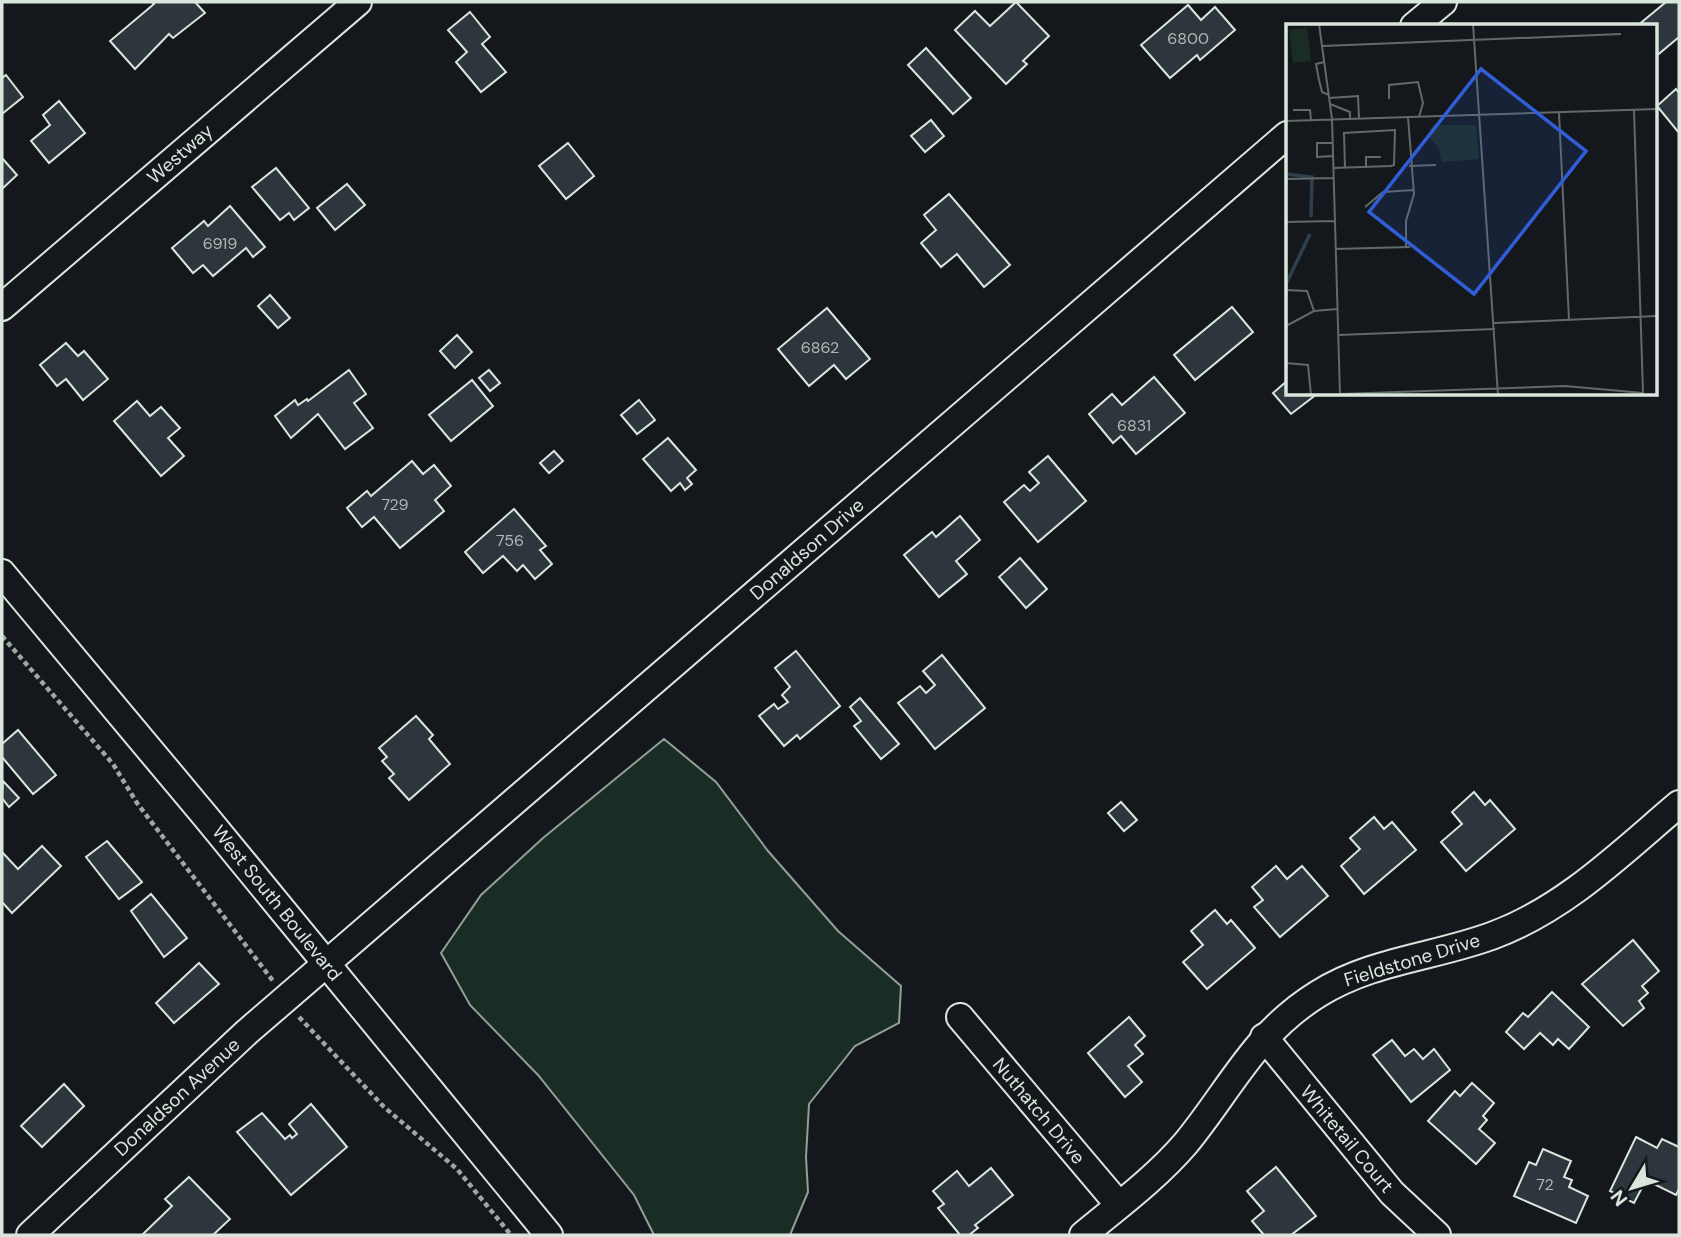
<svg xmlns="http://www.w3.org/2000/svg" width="1681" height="1237" font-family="'DM Sans',sans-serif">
<rect width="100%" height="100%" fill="#14181c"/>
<path fill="#1a2d24" stroke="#939e99" stroke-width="2" d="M664,739l52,43 52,69 70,80 63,55 -2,37 -44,23 -46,58 -3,53 2,35 -18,43h-136l-20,-40 -96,-120 -68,-70 -29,-52 40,-58 62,-57z"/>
<g fill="#2c363c" stroke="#d8e6dc" stroke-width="2">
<path d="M152,2h43l10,11 -32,25 -4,-4 -34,35 -25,-28 44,-37z"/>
<path d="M1016,2l33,34 -26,25 4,3 -21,20 -51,-54 20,-19 15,15z"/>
<path d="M1666,2h13v35l-24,20v-31h-18z"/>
<path d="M1188,5l13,15 14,-13 20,23 -35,30 -3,-5 -27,23 -29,-33z"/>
<path d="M470,12l20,25 -8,7 24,28 -25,20 -25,-30 11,-10 -19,-22z"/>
<path d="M926,48l45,50 -18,16 -45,-49z"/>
<path d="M6,75l17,22 -21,17v-36z"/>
<path d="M1676,89l3,4v40l-22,-27z"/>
<path d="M59,101l26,32 -36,30 -18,-22 19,-16 -7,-10z"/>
<path d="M931,120l13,16 -19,16 -14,-16z"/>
<path d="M568,143l26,33 -28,23 -27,-33z"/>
<path d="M2,158l15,17 -15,14z"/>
<path d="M276,168l33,40 -15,12 -5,-7 -9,7 -28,-33z"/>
<path d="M347,184l18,21 -30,25 -18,-22z"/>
<path d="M949,194l61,71 -26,22 -27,-33 -16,13 -20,-24 15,-13 -12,-15z"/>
<path d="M230,206l35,41 -12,10 -7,-9 -33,28 -10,-11 -10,8 -21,-25 32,-27 4,5z"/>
<path d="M270,295l20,23 -12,10 -20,-22z"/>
<path d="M1232,307l21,25 -58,48 -21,-25z"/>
<path d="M827,308l43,51 -24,20 -12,-14 -25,21 -31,-37z"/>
<path d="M457,335l15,17 -17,16 -15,-17z"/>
<path d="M66,343l12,13 6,-5 24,28 -25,21 -17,-21 -9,7 -17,-21z"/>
<path d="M349,370l17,24 -12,9 19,25 -28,21 -27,-35 -27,24 -16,-22 20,-16 3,5 9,-6 1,2z"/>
<path d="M489,370l11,13 -10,8 -11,-13z"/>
<path d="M1154,377l31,36 -49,41 -15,-18 -8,7 -24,-29 23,-20 10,11z"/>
<path d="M472,380l21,26 -42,35 -22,-26z"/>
<path d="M1287,381v13h30l-26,20 -18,-21z"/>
<path d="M639,400l16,20 -18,14 -16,-19z"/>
<path d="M137,401l13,15 11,-9 19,21 -12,10 16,18 -23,20 -47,-55z"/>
<path d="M668,438l28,32 -9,8 5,6 -7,6 -5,-7 -9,8 -28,-32z"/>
<path d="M554,451l9,10 -14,12 -9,-10z"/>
<path d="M1048,456l38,45 -48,41 -34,-40 20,-17 6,6 9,-8 -10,-11z"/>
<path d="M412,461l11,13 11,-9 17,21 -16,14 9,11 -44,37 -26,-31 -12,10 -15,-19 20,-17 4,5z"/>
<path d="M514,509l32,37 -6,4 12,14 -17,15 -12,-14 -6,6 -14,-15 -20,17 -18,-21z"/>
<path d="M960,516l20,24 -24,21 11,13 -28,23 -35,-42 28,-23 4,5z"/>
<path d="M1020,558l27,31 -21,19 -27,-31z"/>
<path d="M796,651l44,55 -40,33 -3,-4 -13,11 -25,-30 15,-12 4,5 10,-7 -6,-7 8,-8 -15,-19z"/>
<path d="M942,655l43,53 -50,41 -37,-46 22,-17 6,7 9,-8 -12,-14z"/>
<path d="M860,698l39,46 -18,15 -27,-33 7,-5 -11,-14z"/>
<path d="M416,716l17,19 -4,4 21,25 -41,36 -20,-22 5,-4 -12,-13 5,-4 -8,-9z"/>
<path d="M18,730l38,45 -23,19 -31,-37v-13z"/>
<path d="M3,781l16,17 -10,9 -7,-9z"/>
<path d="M1474,792l11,13 5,-5 25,29 -49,42 -25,-29 21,-18 -10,-12z"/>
<path d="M1121,802l16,18 -13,11 -16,-18z"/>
<path d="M1374,817l10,12 8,-7 24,28 -52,44 -23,-28 19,-17 -10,-11z"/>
<path d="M107,841l35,41 -23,17 -33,-42z"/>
<path d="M42,846l19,20 -49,47 -10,-11v-50l16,17z"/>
<path d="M1276,866l11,13 15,-13 26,30 -48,41 -26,-30 9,-7 -11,-13z"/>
<path d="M151,894l36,44 -23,19 -33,-46z"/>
<path d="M1215,910l12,14 4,-4 24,28 -48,41 -24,-27 20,-17 -12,-14z"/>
<path d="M1633,940l26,31 -17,15 6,7 -9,8 5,7 -21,18 -41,-42z"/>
<path d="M199,963l20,21 -45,39 -18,-20z"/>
<path d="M1552,992l37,35 -20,22 -11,-10 -5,6 -13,-12 -16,16 -18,-17 17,-19 5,4z"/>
<path d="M1129,1017l16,19 -10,9 8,9 -15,12 14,16 -17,15 -37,-44z"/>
<path d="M1392,1040l13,16 9,-7 9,10 11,-10 16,21 -39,32 -38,-47z"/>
<path d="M1472,1083l22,20 -11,13 4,4 -8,9 16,14 -19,21 -48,-43 27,-30 5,5z"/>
<path d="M64,1084l20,22 -42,41 -21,-21z"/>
<path d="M311,1104l36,43 -56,48 -54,-63 25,-19 23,26 5,-4 2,3 5,-4 -8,-10z"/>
<path d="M1636,1137l21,11 5,-9 17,8v42l-3,6 -30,-15 -12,23 -24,-12z"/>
<path d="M1543,1149l28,12 -7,16 8,3 -3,7 19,9 -12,27 -62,-27 15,-34 7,3z"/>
<path d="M1276,1167l40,49 -25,19h-27l-12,-14 12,-10 -17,-20z"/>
<path d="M991,1168l22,27 -38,30 3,3 -9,7h-9l-22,-27 6,-4 -11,-13 24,-20 12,15z"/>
<path d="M189,1177l41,42 -17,16h-71l30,-29 -7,-7z"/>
</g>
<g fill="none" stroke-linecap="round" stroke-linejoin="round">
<defs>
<g id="minor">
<path d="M1414,26l29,-24"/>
<path d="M2,307l356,-305"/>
<path d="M2,573l204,244 343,418"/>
<path d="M960,1017l159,188"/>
<path d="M1264,1037l128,156 45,42"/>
<path d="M30,1235l217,-203 1040,-897"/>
<path d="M1083,1235c35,-29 73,-57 103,-92 45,-55 69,-110 132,-149 54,-34 118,-37 176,-59 72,-27 127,-82 185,-131"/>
</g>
</defs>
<use href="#minor" stroke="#d8e6dc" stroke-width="30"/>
<g stroke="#9da8a2" stroke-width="4.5" stroke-dasharray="5 3.5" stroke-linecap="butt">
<path d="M2,636l111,128 24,39 136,178"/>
<path d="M299,1017l85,90 73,62 54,66"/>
</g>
<use href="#minor" stroke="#14181c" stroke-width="26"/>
</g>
<g text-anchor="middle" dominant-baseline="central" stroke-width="5" stroke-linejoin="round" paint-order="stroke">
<g font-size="16" fill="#adbab4">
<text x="1188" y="38">6800</text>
<text x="220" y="243">6919</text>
<text x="820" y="347">6862</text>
<text x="1134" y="425">6831</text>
<text x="395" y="504">729</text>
<text x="510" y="540">756</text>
<text x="1545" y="1184">72</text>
</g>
<g font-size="19" fill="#d8e6dc" stroke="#14181c">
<text transform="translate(180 154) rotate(-41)">Westway</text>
<text transform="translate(807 549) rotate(-41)">Donaldson Drive</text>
<text transform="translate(277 903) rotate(51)">West South Boulevard</text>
<text transform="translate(1412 960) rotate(-17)">Fieldstone Drive</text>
<text transform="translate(177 1097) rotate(-43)">Donaldson Avenue</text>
<text transform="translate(1039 1111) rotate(50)">Nuthatch Drive</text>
<text transform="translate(1347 1139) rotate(50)">Whitetail Court</text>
</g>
</g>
<g transform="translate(1286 24)">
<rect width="371" height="371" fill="#14181c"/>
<path d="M21,4l4,33 -18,2 -4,-33zM146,101h44l3,34 -37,3 -4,-15 -10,-11z" fill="#1a2d24"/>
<path fill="none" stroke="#2f3f4d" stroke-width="3.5" d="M0,150l26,3 -1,40M0,260l24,-50"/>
<path fill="none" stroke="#626a69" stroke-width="2" d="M33,0l13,95 8,276M187,0l25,371M37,22l298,-12M38,38l-8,2 3,16 3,12 7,3M43,74l29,-2 1,22M103,75v-14l29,-3 5,21 -4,14M44,80l20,8v7M7,86h17l1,10M348,86l9,283M273,89l10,207M0,97l371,-12M46,119h-15v14l16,-1M123,142l27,-1M80,143v-10h15M47,144l58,-2 3,-1 1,-35 -51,3 1,35M0,155l47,-1M79,183l18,-15 31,-2M0,198l48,-1M120,223v-26l8,-27 -6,-77M49,225l75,-2M0,266l21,1 7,20M208,299l163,-7M0,302l28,-15 23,-2M52,311l157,-6M0,339l22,2 3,30M54,370l225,-8 78,7"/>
<path fill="#305dd8" fill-opacity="0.15" stroke="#305dd8" stroke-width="3.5" d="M195,45l105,82 -112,143 -105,-82z"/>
<rect width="371" height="371" fill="none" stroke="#d8e6dc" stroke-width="3.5"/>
</g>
<rect width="1681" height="1237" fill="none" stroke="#d8e6dc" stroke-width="7"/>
<g transform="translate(1632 1188) rotate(232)" stroke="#14181c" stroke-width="5" paint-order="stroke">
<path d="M0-5L12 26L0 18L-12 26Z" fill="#d8e6dc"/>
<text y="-10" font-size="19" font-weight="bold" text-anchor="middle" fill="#d8e6dc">N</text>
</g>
</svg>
